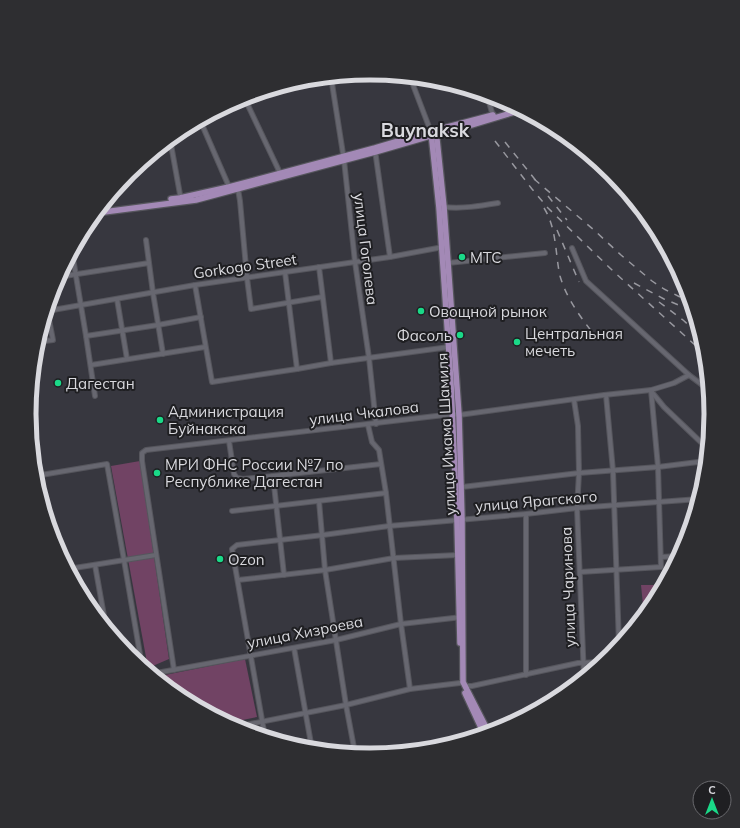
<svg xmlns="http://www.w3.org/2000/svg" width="740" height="828" font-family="Mulish,sans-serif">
<rect width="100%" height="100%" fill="#37373f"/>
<g fill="#714364">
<path d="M140,461l29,198 -21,9 -37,-202z"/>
<path d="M668,573h2l-17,31 -9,11 -3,-30h13l5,-5 3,-1 3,1 1,-2 -1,-3z"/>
<path d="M245,659l12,58 -29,6 -48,-26 -25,-20z"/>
</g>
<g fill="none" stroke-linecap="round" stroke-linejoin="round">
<defs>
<g id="minor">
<path d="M331,77l13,83 11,102 14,96 7,66"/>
<path d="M410,77l21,55"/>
<path d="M487,95l6,21"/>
<path d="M244,97l37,78"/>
<path d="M200,120l30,69"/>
<path d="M170,139l11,61"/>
<path d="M375,150l15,107"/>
<path d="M238,189l2,12 7,77 4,31 71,-12"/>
<path d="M444,207c18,2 36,-1 54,-4"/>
<path d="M146,240l7,53 10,61"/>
<path d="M572,248l14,33 103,94 20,15"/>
<path d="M72,252l14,84 9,60"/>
<path d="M448,263l97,-10"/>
<path d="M319,267l12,96"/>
<path d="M285,272l12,97"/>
<path d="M58,277l91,-14"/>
<path d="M195,285l17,97 85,-13 34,-6 118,-16"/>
<path d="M117,299l10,60"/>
<path d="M47,311l148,-26 195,-28 53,-10"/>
<path d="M86,336l72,-11 43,-8"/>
<path d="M37,342l16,-2 -6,-31"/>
<path d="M91,365l114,-18"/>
<path d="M651,391l13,16 44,42"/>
<path d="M606,395l7,76 6,174"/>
<path d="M574,400l4,26 1,47 -2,35 7,169"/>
<path d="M368,425l4,17 7,8 7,43 15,131 9,65"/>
<path d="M229,441l5,33 3,4 6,1 30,-3 108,-12"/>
<path d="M33,453l5,37"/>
<path d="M35,476l72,-12 17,96 18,106"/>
<path d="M273,476l11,99"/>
<path d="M461,488l1,-1 117,-14 79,-6 48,-6"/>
<path d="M319,501l6,69 21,135 9,48"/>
<path d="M232,511l154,-18"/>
<path d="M661,557l18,-1"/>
<path d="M95,565l11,62"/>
<path d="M68,569l88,-14"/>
<path d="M580,572l81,-5 -3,-100 -7,-77"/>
<path d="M238,580l87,-10 69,-12 64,-3"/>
<path d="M294,648l18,101"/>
<path d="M174,670l-32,-209v-8l4,-3 307,-36 6,1 145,-20 47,-5 23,-7 15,-8"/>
<path d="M151,674l185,-34 65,-16 61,-7"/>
<path d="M526,675v-161"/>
<path d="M465,686h7l106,-23 24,-1"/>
<path d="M235,727l111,-22 64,-16 50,-6"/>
<path d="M265,737l-33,-188 5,-4 86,-10 66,-9 137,-12 51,-6 122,-9"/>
</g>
<g id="major">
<path d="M436,130l8,77 15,208 3,104 1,163 26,51"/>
<path d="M431,132l8,76 12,175 6,138 3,122"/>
<path d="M171,199l9,-1 49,-11 146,-39 61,-18 57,-15"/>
<path d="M96,213l100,-13 179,-48 62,-18 11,-2 73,-22"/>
<path d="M465,693l19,41"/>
</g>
</defs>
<use href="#minor" stroke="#56565d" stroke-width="6"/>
<use href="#major" stroke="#56565d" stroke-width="8"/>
<use href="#minor" stroke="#676770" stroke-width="4"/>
<use href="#major" stroke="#a389b6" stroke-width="5.5"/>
<g stroke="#98989f" stroke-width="1.5" stroke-dasharray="7 7" stroke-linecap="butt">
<path d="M495,141l37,48 16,19 65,63 92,83"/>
<path d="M505,142l32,40"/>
<path d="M534,179l60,51 27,25 31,26 12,8 16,8"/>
<path d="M548,196l19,24"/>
<path d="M544,208c13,21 11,45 16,68 6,21 19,39 32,56"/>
<path d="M557,230l22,52"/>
<path d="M634,283l30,16 29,12"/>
<path d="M659,302l24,18 18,16"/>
</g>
</g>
<g fill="#1ad988" stroke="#1f1f22" stroke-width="1.5">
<circle cx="462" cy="257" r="4"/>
<circle cx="421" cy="311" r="4"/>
<circle cx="460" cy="335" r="4"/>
<circle cx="517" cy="342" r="4"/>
<circle cx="58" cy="383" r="4"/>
<circle cx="160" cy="420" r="4"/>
<circle cx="157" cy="473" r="4"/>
<circle cx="220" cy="559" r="4"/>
</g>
<g text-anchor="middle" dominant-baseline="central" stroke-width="4" stroke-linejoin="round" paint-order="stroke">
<g font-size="15" fill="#d9d9de" stroke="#1f1f22">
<text transform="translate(366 249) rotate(83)">улица Гоголева</text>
<text transform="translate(245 266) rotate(-8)">Gorkogo Street</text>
<text transform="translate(364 413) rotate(-7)">улица Чкалова</text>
<text transform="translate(446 434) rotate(-93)">улица Имама Шамиля</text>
<text transform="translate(536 501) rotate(-5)">улица Ярагского</text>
<text transform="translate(568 587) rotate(-92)">улица Чаринова</text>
<text transform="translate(305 632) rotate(-11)">улица Хизроева</text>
</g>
<g font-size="15" fill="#d9d9de" stroke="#1f1f22" text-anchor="start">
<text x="470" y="257">МТС</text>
<text x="429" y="311">Овощной рынок</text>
<text x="525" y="333">Центральная<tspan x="525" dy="17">мечеть</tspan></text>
<text x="452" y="335" text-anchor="end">Фасоль</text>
<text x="66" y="383">Дагестан</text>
<text x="168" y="411">Администрация<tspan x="168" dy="17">Буйнакска</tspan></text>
<text x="165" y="464">МРИ ФНС России №7 по<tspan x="165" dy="17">Республике Дагестан</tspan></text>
<text x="228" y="559">Ozon</text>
</g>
<g font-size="19" font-weight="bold" fill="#d9d9de" stroke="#1f1f22">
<text x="425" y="130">Buynaksk</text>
</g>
</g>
<path d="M0 0H740V828H0ZM36 414a334 334 0 1 1 668 0a334 334 0 1 1-668 0Z" fill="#2e2e31" fill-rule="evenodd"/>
<path fill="none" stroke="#d9d9de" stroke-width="5" d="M36 414a334 334 0 1 1 668 0a334 334 0 1 1-668 0Z"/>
<g transform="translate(712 800)"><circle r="19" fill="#1f1f22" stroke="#69696d"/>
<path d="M0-3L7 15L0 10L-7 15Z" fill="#1ad988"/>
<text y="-6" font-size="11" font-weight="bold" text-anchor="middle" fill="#d9d9de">С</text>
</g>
</svg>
